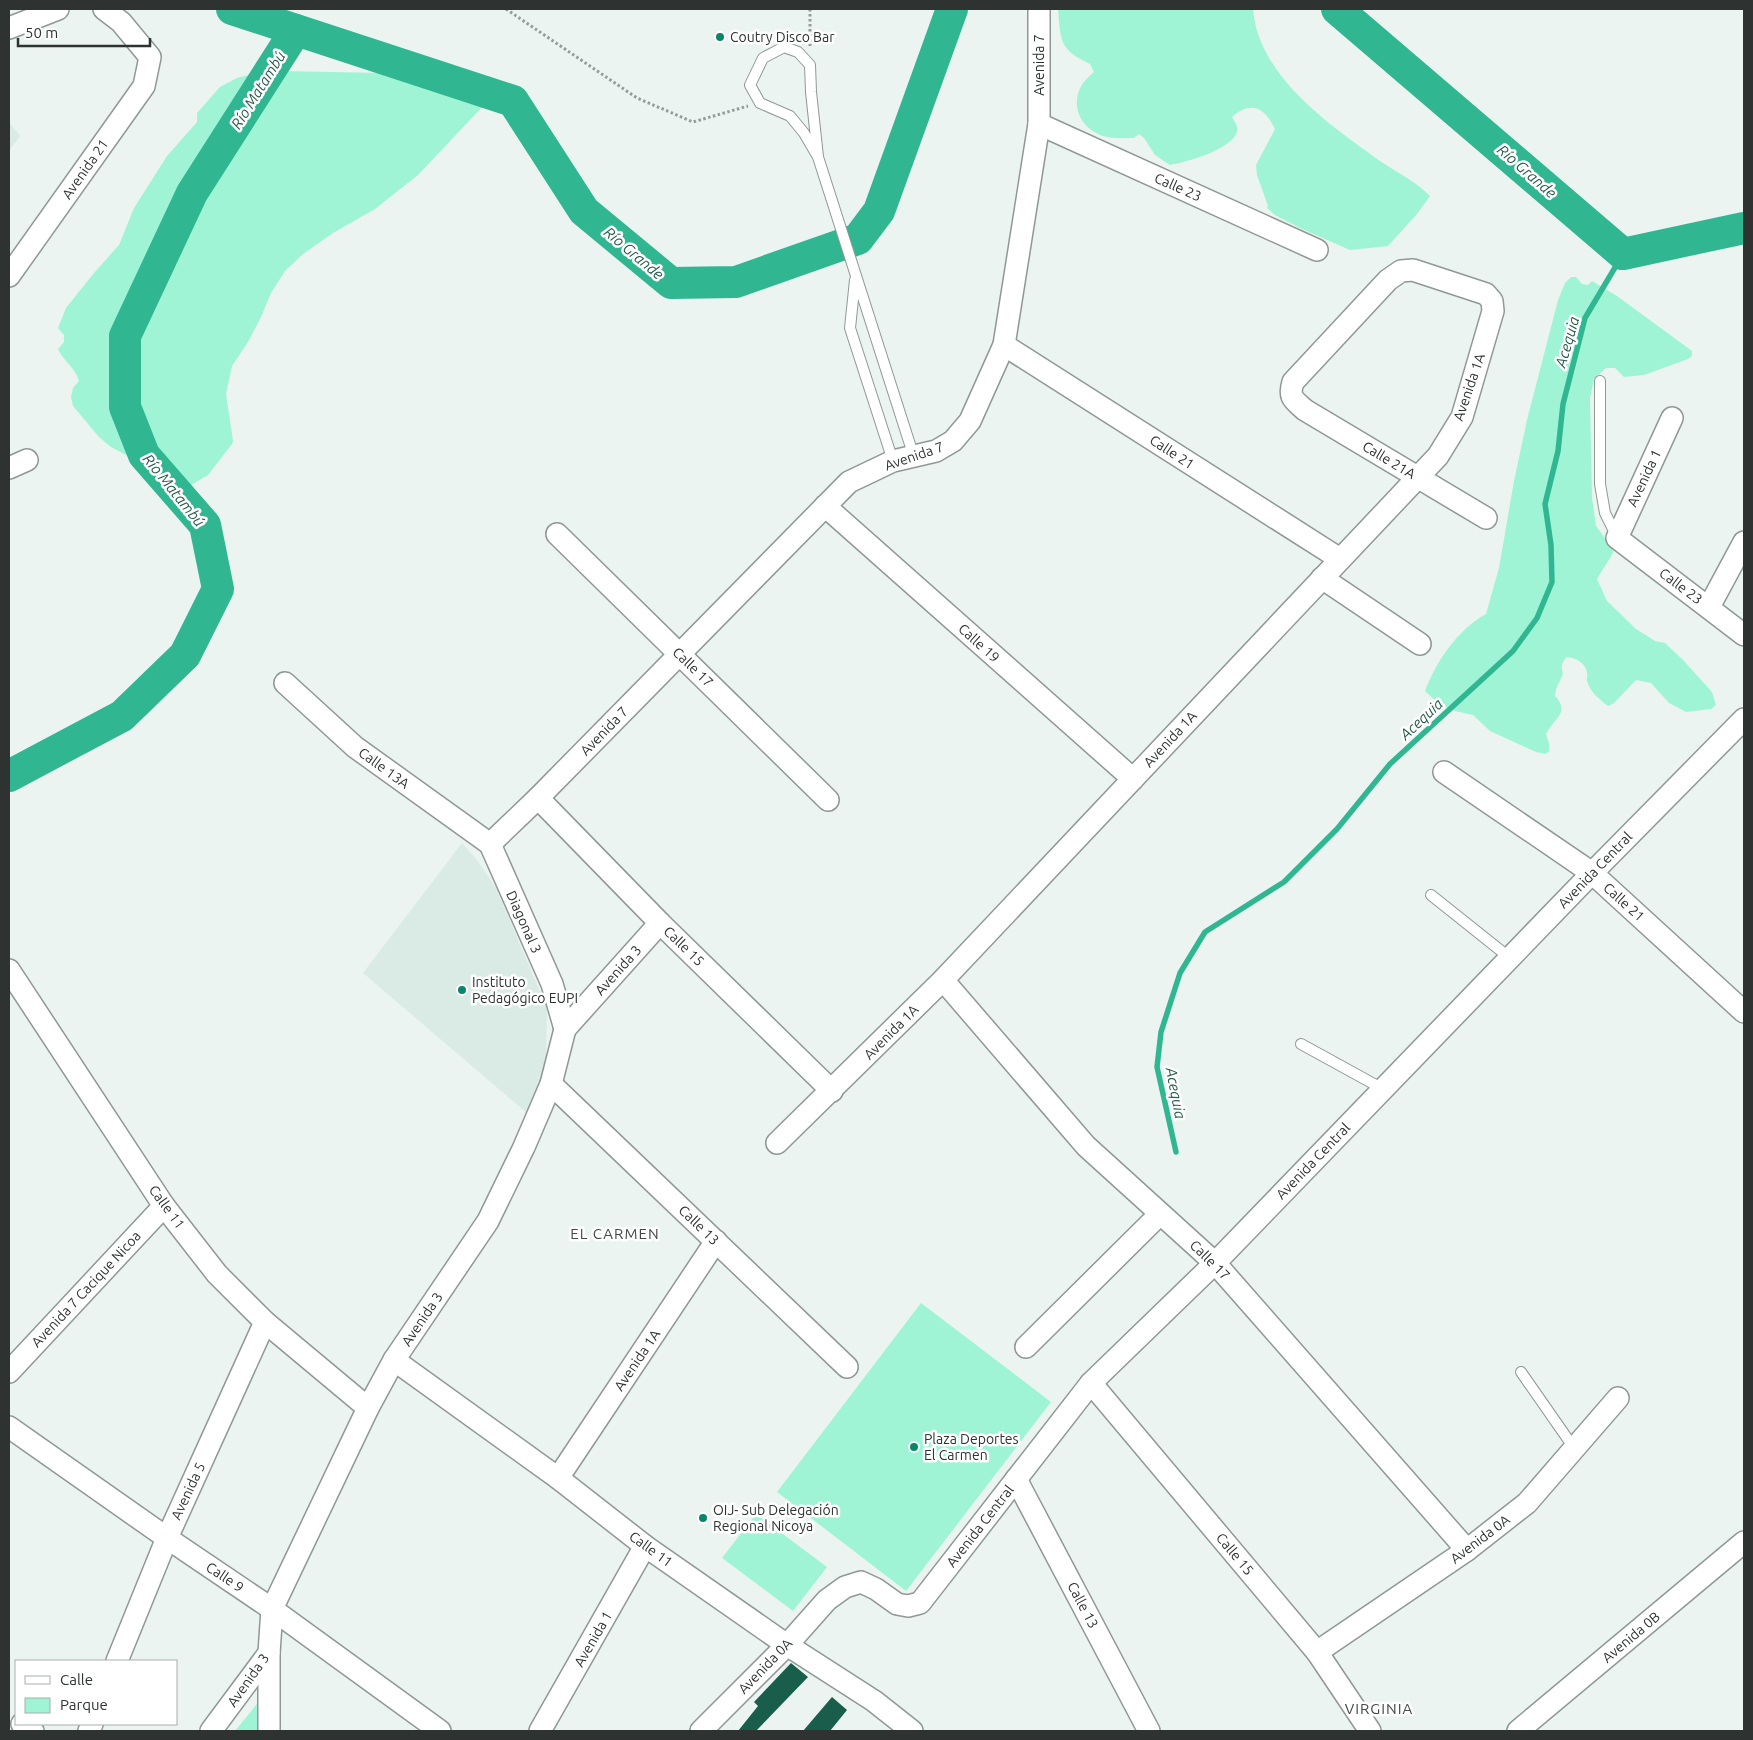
<svg xmlns="http://www.w3.org/2000/svg" width="1753" height="1740" font-family="Ubuntu,sans-serif">
<rect width="100%" height="100%" fill="#ebf4f0"/>
<g fill="#d9ebe4">
<path d="M9,122l11,14 -11,15z"/>
<path d="M462,843l15,17 19,28 51,120 -1,49 -7,31 -12,25 -164,-140z"/>
</g>
<g fill="#9ff4d6">
<path d="M1058,9h195c5,67 77,116 127,152 16,11 37,21 50,35l-13,18 -29,32 -38,4 -50,-22 -25,-13 -8,-7 1,-2 -11,-31 -1,-10 19,-36c-10,-21 -24,-29 -43,-12 2,4 7,10 5,15 -6,18 -51,30 -67,33l-15,-10 -11,-17 -5,-4 -5,4c-10,0 -22,1 -31,-2 -21,-7 -33,-28 -22,-50 3,-5 8,-10 13,-14l-4,-8c-31,-15 -29,-22 -32,-55z"/>
<path d="M275,68l7,3 100,2 48,8 33,12 18,8 4,3 -67,71 -43,34 -42,24 -30,21 -18,17 -14,22 -10,24 -13,25 -16,24 -6,28 7,47 -1,3 -24,31 -17,10 -37,-3 -26,-26 -17,-9 -12,-10 -26,-31 -2,-9 2,-9 6,-7c-4,-14 -15,-19 -21,-32l6,-7v-7l-6,-7 8,-20 28,-35 25,-28 15,-37 33,-52 30,-34v-9l23,-26 17,-9z"/>
<path d="M1571,277h5l6,7 6,1 4,-4 25,15 75,55v5l-4,3 -44,16 -20,2 -9,-9h-9l-12,11 -4,19 2,100 4,28 17,23v4l-16,26 10,22 29,28 19,12 10,2 18,17 29,32 4,13 -5,4 -25,3 -17,-9 -18,-20 -15,-3 -22,23 -6,3c-8,-6 -18,-14 -21,-25 -1,-2 1,-5 0,-8 -1,-10 -11,-15 -20,-16 -6,6 -6,9 -4,17l-7,15 -1,7c16,17 -2,23 -9,38l3,10v7l-3,3 -10,-2 -46,-21 -17,-16 -18,-4 -16,-7 -14,-13c11,-29 33,-62 61,-77l13,-46 15,-87 13,-61 31,-120 7,-17z"/>
<path d="M921,1303l130,99 -145,189 -129,-99z"/>
<path d="M756,1514l71,53 -34,44 -71,-53z"/>
<path d="M261,1699l-2,32h-24z"/>
</g>
<g fill="none" stroke-linecap="round" stroke-linejoin="round">
<path stroke="#30b791" stroke-width="5.5" d="M1176,1152l-19,-85 4,-35 19,-59 25,-41 79,-50 53,-53 53,-65 123,-113 24,-33 15,-36 -1,-37 -6,-41 13,-53 5,-47 22,-86 38,-64"/>
<g stroke="#30b791" stroke-width="32">
<path d="M232,9l281,92 71,110 87,72 65,-1 122,-43 21,-28 73,-202"/>
<path d="M1337,9l286,245 121,-26"/>
<path d="M9,776l113,-60 63,-61 33,-66 -13,-64 -61,-70 -19,-48v-71l67,-143 104,-163"/>
</g>
</g>
<g fill="#195e4a">
<path d="M791,1663l17,14 -52,54h-18l20,-25 -4,-4z"/>
<path d="M832,1697l15,13 -17,21h-27z"/>
</g>
<g fill="none" stroke-linecap="round" stroke-linejoin="round">
<defs>
<g id="service">
<path d="M818,157l-14,-24 -14,-17 -30,-13 -10,-18 13,-27 21,-11 14,5 12,13 1,27 7,65 96,300"/>
<path d="M855,280l-5,48 43,133"/>
<path d="M1600,381v103l5,29 12,24"/>
<path d="M1431,895l79,63"/>
<path d="M1301,1044l82,45"/>
<path d="M1521,1372l53,76"/>
</g>
<g id="minor">
<path d="M9,28l49,-19"/>
<path d="M1039,124l278,126"/>
<path d="M9,276l135,-190 6,-29 -29,-35 -17,-13"/>
<path d="M1004,345l336,214"/>
<path d="M1672,418l-55,120 127,97"/>
<path d="M9,468l18,-8"/>
<path d="M825,506l308,273"/>
<path d="M557,534l271,266"/>
<path d="M1322,578l98,66"/>
<path d="M1709,607l35,-65"/>
<path d="M285,683l70,64 135,97"/>
<path d="M1444,772l148,101 152,139"/>
<path d="M538,798l122,125 172,168"/>
<path d="M490,844l48,-46 311,-316 44,-21 43,-10 17,-10 17,-20 34,-76 35,-221v-115"/>
<path d="M490,844l62,140 13,45"/>
<path d="M9,970l155,236 53,68 48,48 103,86"/>
<path d="M943,980l143,166 129,117 252,287"/>
<path d="M551,1084l296,283"/>
<path d="M777,1143l166,-163 495,-524 24,-39 31,-106 -1,-10 -6,-7 -73,-24 -12,1 -13,9 -95,102c-5,16 1,18 12,28l181,108"/>
<path d="M1026,1347l134,-133"/>
<path d="M394,1360l164,118 87,68 142,99 87,56 38,30"/>
<path d="M9,1372l155,-166"/>
<path d="M1091,1383l226,269 53,79"/>
<path d="M9,1427l158,111 105,71 168,122"/>
<path d="M558,1478l158,-237"/>
<path d="M1016,1479l133,252"/>
<path d="M1317,1652l150,-102 60,-47 91,-105"/>
<path d="M117,1661l50,-123 98,-216"/>
<path d="M22,1724l11,7"/>
<path d="M89,1731l3,-7"/>
<path d="M211,1731l58,-78"/>
<path d="M269,1731v-78l3,-44 96,-201 26,-48 94,-139 36,-74 27,-63 14,-55 95,-106"/>
<path d="M540,1731l105,-185"/>
<path d="M701,1731l86,-86 40,-45 18,-13 16,-5 15,7 21,15 11,2 12,-3 171,-220 124,-120 377,-390 152,-154"/>
<path d="M1518,1731l226,-189"/>
</g>
</defs>
<use href="#service" stroke="#909895" stroke-width="12"/>
<use href="#minor" stroke="#909895" stroke-width="24"/>
<g stroke="#959b99" stroke-width="3" stroke-dasharray="2.5 2.5" stroke-linecap="butt">
<path d="M506,9l131,89 56,24 55,-16"/>
<path d="M810,9v37"/>
</g>
<use href="#service" stroke="#fff" stroke-width="10"/>
<use href="#minor" stroke="#fff" stroke-width="21"/>
</g>
<g fill="#088668" stroke="#fff" stroke-width="2">
<circle cx="720" cy="37" r="5"/>
<circle cx="462" cy="990" r="5"/>
<circle cx="914" cy="1447" r="5"/>
<circle cx="703" cy="1518" r="5"/>
</g>
<g text-anchor="middle" dominant-baseline="central" stroke-width="5" stroke-linejoin="round" paint-order="stroke">
<g font-size="14" fill="#2e3231" stroke="#fff" text-anchor="start">
<text x="730" y="37">Coutry Disco Bar</text>
<text x="472" y="982">Instituto<tspan x="472" dy="16">Pedagógico EUPI</tspan></text>
<text x="924" y="1439">Plaza Deportes<tspan x="924" dy="16">El Carmen</tspan></text>
<text x="713" y="1510">OIJ- Sub Delegación<tspan x="713" dy="16">Regional Nicoya</tspan></text>
</g>
<g font-size="14" fill="#2e3231" stroke="#fff">
<text transform="translate(1039 65) rotate(-90)">Avenida 7</text>
<text transform="translate(85 169) rotate(-55)">Avenida 21</text>
<text transform="translate(1178 187) rotate(24)">Calle 23</text>
<text transform="translate(1469 387) rotate(-71)">Avenida 1A</text>
<text transform="translate(1172 452) rotate(33)">Calle 21</text>
<text transform="translate(914 456) rotate(-19)">Avenida 7</text>
<text transform="translate(1389 460) rotate(31)">Calle 21A</text>
<text transform="translate(1644 478) rotate(-65)">Avenida 1</text>
<text transform="translate(1681 586) rotate(37)">Calle 23</text>
<text transform="translate(979 643) rotate(42)">Calle 19</text>
<text transform="translate(693 667) rotate(44)">Calle 17</text>
<text transform="translate(604 731) rotate(-46)">Avenida 7</text>
<text transform="translate(1170 739) rotate(-47)">Avenida 1A</text>
<text transform="translate(384 768) rotate(36)">Calle 13A</text>
<text transform="translate(1595 870) rotate(-46)">Avenida Central</text>
<text transform="translate(1624 902) rotate(42)">Calle 21</text>
<text transform="translate(524 922) rotate(66)">Diagonal 3</text>
<text transform="translate(684 946) rotate(44)">Calle 15</text>
<text transform="translate(618 970) rotate(-48)">Avenida 3</text>
<text transform="translate(891 1032) rotate(-45)">Avenida 1A</text>
<text transform="translate(1313 1161) rotate(-46)">Avenida Central</text>
<text transform="translate(167 1207) rotate(54)">Calle 11</text>
<text transform="translate(699 1225) rotate(44)">Calle 13</text>
<text transform="translate(1210 1260) rotate(45)">Calle 17</text>
<text transform="translate(86 1289) rotate(-47)">Avenida 7 Cacique Nicoa</text>
<text transform="translate(422 1319) rotate(-56)">Avenida 3</text>
<text transform="translate(637 1360) rotate(-56)">Avenida 1A</text>
<text transform="translate(188 1491) rotate(-65)">Avenida 5</text>
<text transform="translate(980 1526) rotate(-52)">Avenida Central</text>
<text transform="translate(1480 1539) rotate(-37)">Avenida 0A</text>
<text transform="translate(651 1549) rotate(36)">Calle 11</text>
<text transform="translate(1235 1554) rotate(50)">Calle 15</text>
<text transform="translate(225 1577) rotate(34)">Calle 9</text>
<text transform="translate(1083 1605) rotate(62)">Calle 13</text>
<text transform="translate(1631 1637) rotate(-40)">Avenida 0B</text>
<text transform="translate(593 1639) rotate(-60)">Avenida 1</text>
<text transform="translate(765 1666) rotate(-46)">Avenida 0A</text>
<text transform="translate(248 1680) rotate(-55)">Avenida 3</text>
</g>
<g font-size="15" font-style="italic" fill="#285b4b" stroke="#fff">
<text transform="translate(258 90) rotate(-58)">Río Matambú</text>
<text transform="translate(1527 171) rotate(41)">Río Grande</text>
<text transform="translate(634 253) rotate(40)">Río Grande</text>
<text transform="translate(1567 342) rotate(-74)">Acequia</text>
<text transform="translate(174 490) rotate(51)">Río Matambú</text>
<text transform="translate(1421 719) rotate(-43)">Acequia</text>
<text transform="translate(1176 1093) rotate(79)">Acequia</text>
</g>
<g font-size="15" letter-spacing="1" fill="#424946" stroke="#fff">
<text x="615" y="1233">EL CARMEN</text>
<text x="1379" y="1708">VIRGINIA</text>
</g>
</g>
<rect width="1753" height="1740" fill="none" stroke="#2e3231" stroke-width="20"/>
<rect x="15" y="1660" width="162" height="65" fill="#ffffff" stroke="#abadad"/>
<rect x="25" y="1676" width="25" height="8" fill="#ffffff" stroke="#abadad"/>
<text x="60" y="1685" font-size="15" fill="#2e3231">Calle</text>
<rect x="25" y="1698" width="25" height="15" fill="#9ff4d6" stroke="#abadad"/>
<text x="60" y="1710" font-size="15" fill="#2e3231">Parque</text>
<path d="M18 38v8h132v-8" fill="none" stroke="#2e3231" stroke-width="2.5"/>
<text x="25" y="38" font-size="15" fill="#2e3231" stroke="#ffffff" stroke-width="4" paint-order="stroke">50 m</text>
</svg>
